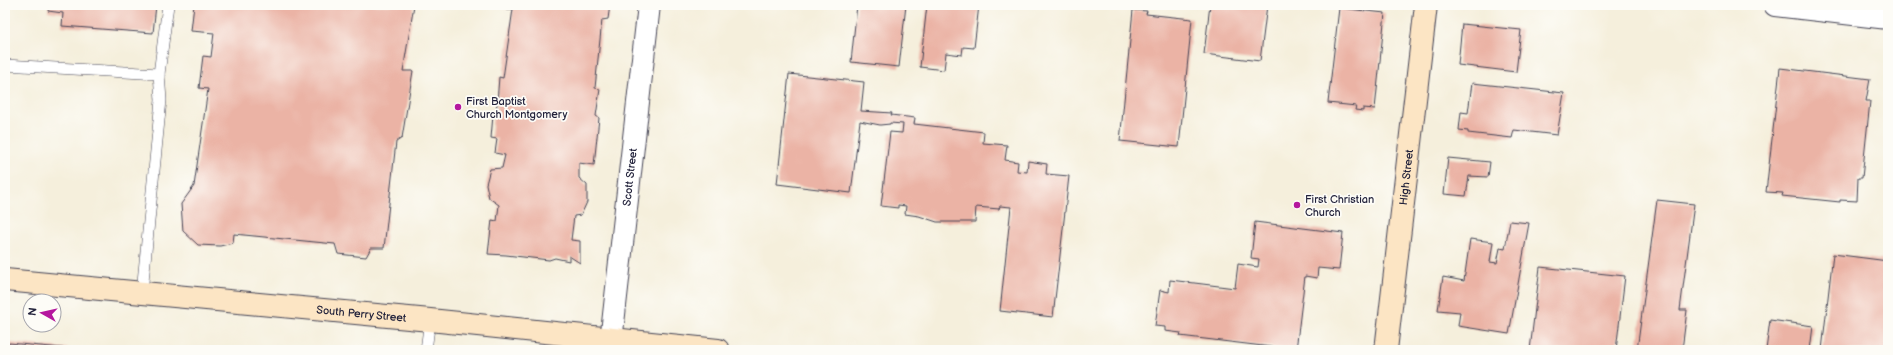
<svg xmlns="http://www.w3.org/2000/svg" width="1893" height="355" font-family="'Balsamiq Sans',sans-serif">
<rect width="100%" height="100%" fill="#fdfcf7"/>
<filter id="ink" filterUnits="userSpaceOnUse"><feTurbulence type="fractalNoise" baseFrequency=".025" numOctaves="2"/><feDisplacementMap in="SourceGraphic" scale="8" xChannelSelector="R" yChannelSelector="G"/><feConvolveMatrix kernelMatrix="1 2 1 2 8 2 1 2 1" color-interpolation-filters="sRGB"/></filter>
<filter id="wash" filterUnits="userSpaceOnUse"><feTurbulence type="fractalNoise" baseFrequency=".012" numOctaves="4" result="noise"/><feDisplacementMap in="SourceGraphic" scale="16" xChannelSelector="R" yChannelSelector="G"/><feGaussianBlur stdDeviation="0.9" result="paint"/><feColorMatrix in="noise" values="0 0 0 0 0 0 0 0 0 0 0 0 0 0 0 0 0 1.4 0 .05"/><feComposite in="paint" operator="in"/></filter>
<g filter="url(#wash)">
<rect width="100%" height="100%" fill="#f5efdc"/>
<g id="blocks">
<g fill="#ebb3a5">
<path d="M49,5h107l-3,28 -91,-7 1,-13 -15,-2z"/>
<path d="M194,5h220l-11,66h10l-11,67 -6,4 -12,106h-13l-5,9 -28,-3 -3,-10 -101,-10 -1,9 -13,3 -22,-1 -15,-14 -2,-27 13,-18 14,-97 -9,-1 4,-32 8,1 3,-24 -23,-2z"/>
<path d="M506,5h104l-2,14 -6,1 -7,68 5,1 -4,27 3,2 -5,47 -15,-2v15l8,7v17l-6,13 -7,1 -3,24 9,1v22l-11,-7v5l-14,-3 -6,2 -43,-5 -18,-1 4,-34 5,1 2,-16 -10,-7 -3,-14 4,-15 12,-1 3,-13 -10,-2 2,-14 -6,-1 2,-23h3l3,-38 4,1 10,-69h-8z"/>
<path d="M857,5h49l-7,62 -48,-5z"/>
<path d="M927,5h52l-5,43 -11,-1 -1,8 -16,-2 -2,17 -24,-3z"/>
<path d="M1210,5h57l-7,56 -56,-7z"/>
<path d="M1339,8l46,5 -10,96 -12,-1v3l-8,-1 1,-4 -28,-3z"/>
<path d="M1133,10l14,1 -1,3 46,5 -13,128 -59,-6z"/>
<path d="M1462,24l59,6 -5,42 -58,-7z"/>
<path d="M1780,68l90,11 -4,22h4l-8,77h-4l-1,23 -17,-1v2l-58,-6 1,-3 -17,-1z"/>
<path d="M789,74l75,8 -3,29 31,2 -1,2 24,3 -1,6 70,8 -1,11 24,2 -2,15 13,2 -1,9 10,1 1,-11 19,3 -1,10 23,2 -16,141 -53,-6 11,-104 -11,-1 -1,3 -23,-2 -1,15h-38l-18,-6 -14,-2 1,-8 -8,-1v3l-17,-2 9,-74 12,1 1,-9 -13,-1v1l-10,1 -20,-4 -9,72 -74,-9z"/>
<path d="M1472,83l92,10 -7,42 -43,-5 -2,8 -44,-5v-2l-9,-1 2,-18 7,1z"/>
<path d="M1448,158l42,4 -2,15 -19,-1 -3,20 -22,-2z"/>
<path d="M1657,200l37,4 -14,106h7l-5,40h-45z"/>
<path d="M1510,221l19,2 -20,111 -51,-8 2,-14 -22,-2 5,-33 21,4 6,-42 23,3 -3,20 7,1 3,-15 5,1z"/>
<path d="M1255,222l88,11 -4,37 -21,-2 -1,10 -12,-2 -9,74 -116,-14 1,-3 -16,-2v-4l-10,-1 5,-36 9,2 1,-12 65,8 3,-24 20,3 1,-8 -8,-1z"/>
<path d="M1833,254l55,7v89h-66z"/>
<path d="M1540,267l85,9 -9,74h-86z"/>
<path d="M1770,320l43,6 -3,24h-44z"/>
<path d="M9,343l63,6v1h-64z"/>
</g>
</g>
</g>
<g filter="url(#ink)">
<use href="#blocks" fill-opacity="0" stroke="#424153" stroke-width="1"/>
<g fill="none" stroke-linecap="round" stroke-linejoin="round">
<defs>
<g id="service">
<path d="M5,65l154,9 2,26 -19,192"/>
<path d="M159,74l9,-69"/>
<path d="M426,350l4,-30"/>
</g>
<g id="minor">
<path id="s1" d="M610,350l39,-345"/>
</g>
<path id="tertiary" d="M1775,5l113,13"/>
<g id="secondary">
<path id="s2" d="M5,280l425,40 288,30"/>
<path id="s3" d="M1386,350l40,-345"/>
</g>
</defs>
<use href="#service" stroke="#424153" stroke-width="12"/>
<use href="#minor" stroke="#424153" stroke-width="24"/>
<use href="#tertiary" stroke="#424153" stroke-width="24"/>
<use href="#secondary" stroke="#424153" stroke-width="24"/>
<use href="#service" stroke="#fff" stroke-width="11"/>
<use href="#minor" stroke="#fff" stroke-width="22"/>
<use href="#tertiary" stroke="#fff" stroke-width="22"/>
<use href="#secondary" stroke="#fce5c4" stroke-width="22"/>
</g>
</g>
<g fill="#b5179e" stroke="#fdfcf7" stroke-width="1.5">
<circle cx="458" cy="107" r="4"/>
<circle cx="1297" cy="205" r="4"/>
</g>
<g text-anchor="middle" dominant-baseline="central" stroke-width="3.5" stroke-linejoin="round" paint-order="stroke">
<g font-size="11" fill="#22223b" stroke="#fdfcf7" text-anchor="start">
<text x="466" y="101">First Baptist<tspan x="466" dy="13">Church Montgomery</tspan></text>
<text x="1305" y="199">First Christian<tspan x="1305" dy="13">Church</tspan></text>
</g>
<g font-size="11" fill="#22223b" stroke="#fdfcf7">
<text stroke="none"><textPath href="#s1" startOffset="174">Scott Street</textPath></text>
<text stroke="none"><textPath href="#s3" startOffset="174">High Street</textPath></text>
<text stroke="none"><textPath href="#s2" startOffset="358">South Perry Street</textPath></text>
</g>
</g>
<rect width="1893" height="355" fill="none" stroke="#fdfcf7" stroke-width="20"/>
<g transform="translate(42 313) rotate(278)"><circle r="19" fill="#fdfcf7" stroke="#a5a5ac"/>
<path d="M0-3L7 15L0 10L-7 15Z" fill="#b5179e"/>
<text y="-6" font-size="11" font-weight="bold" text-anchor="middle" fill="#22223b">N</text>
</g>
</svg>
